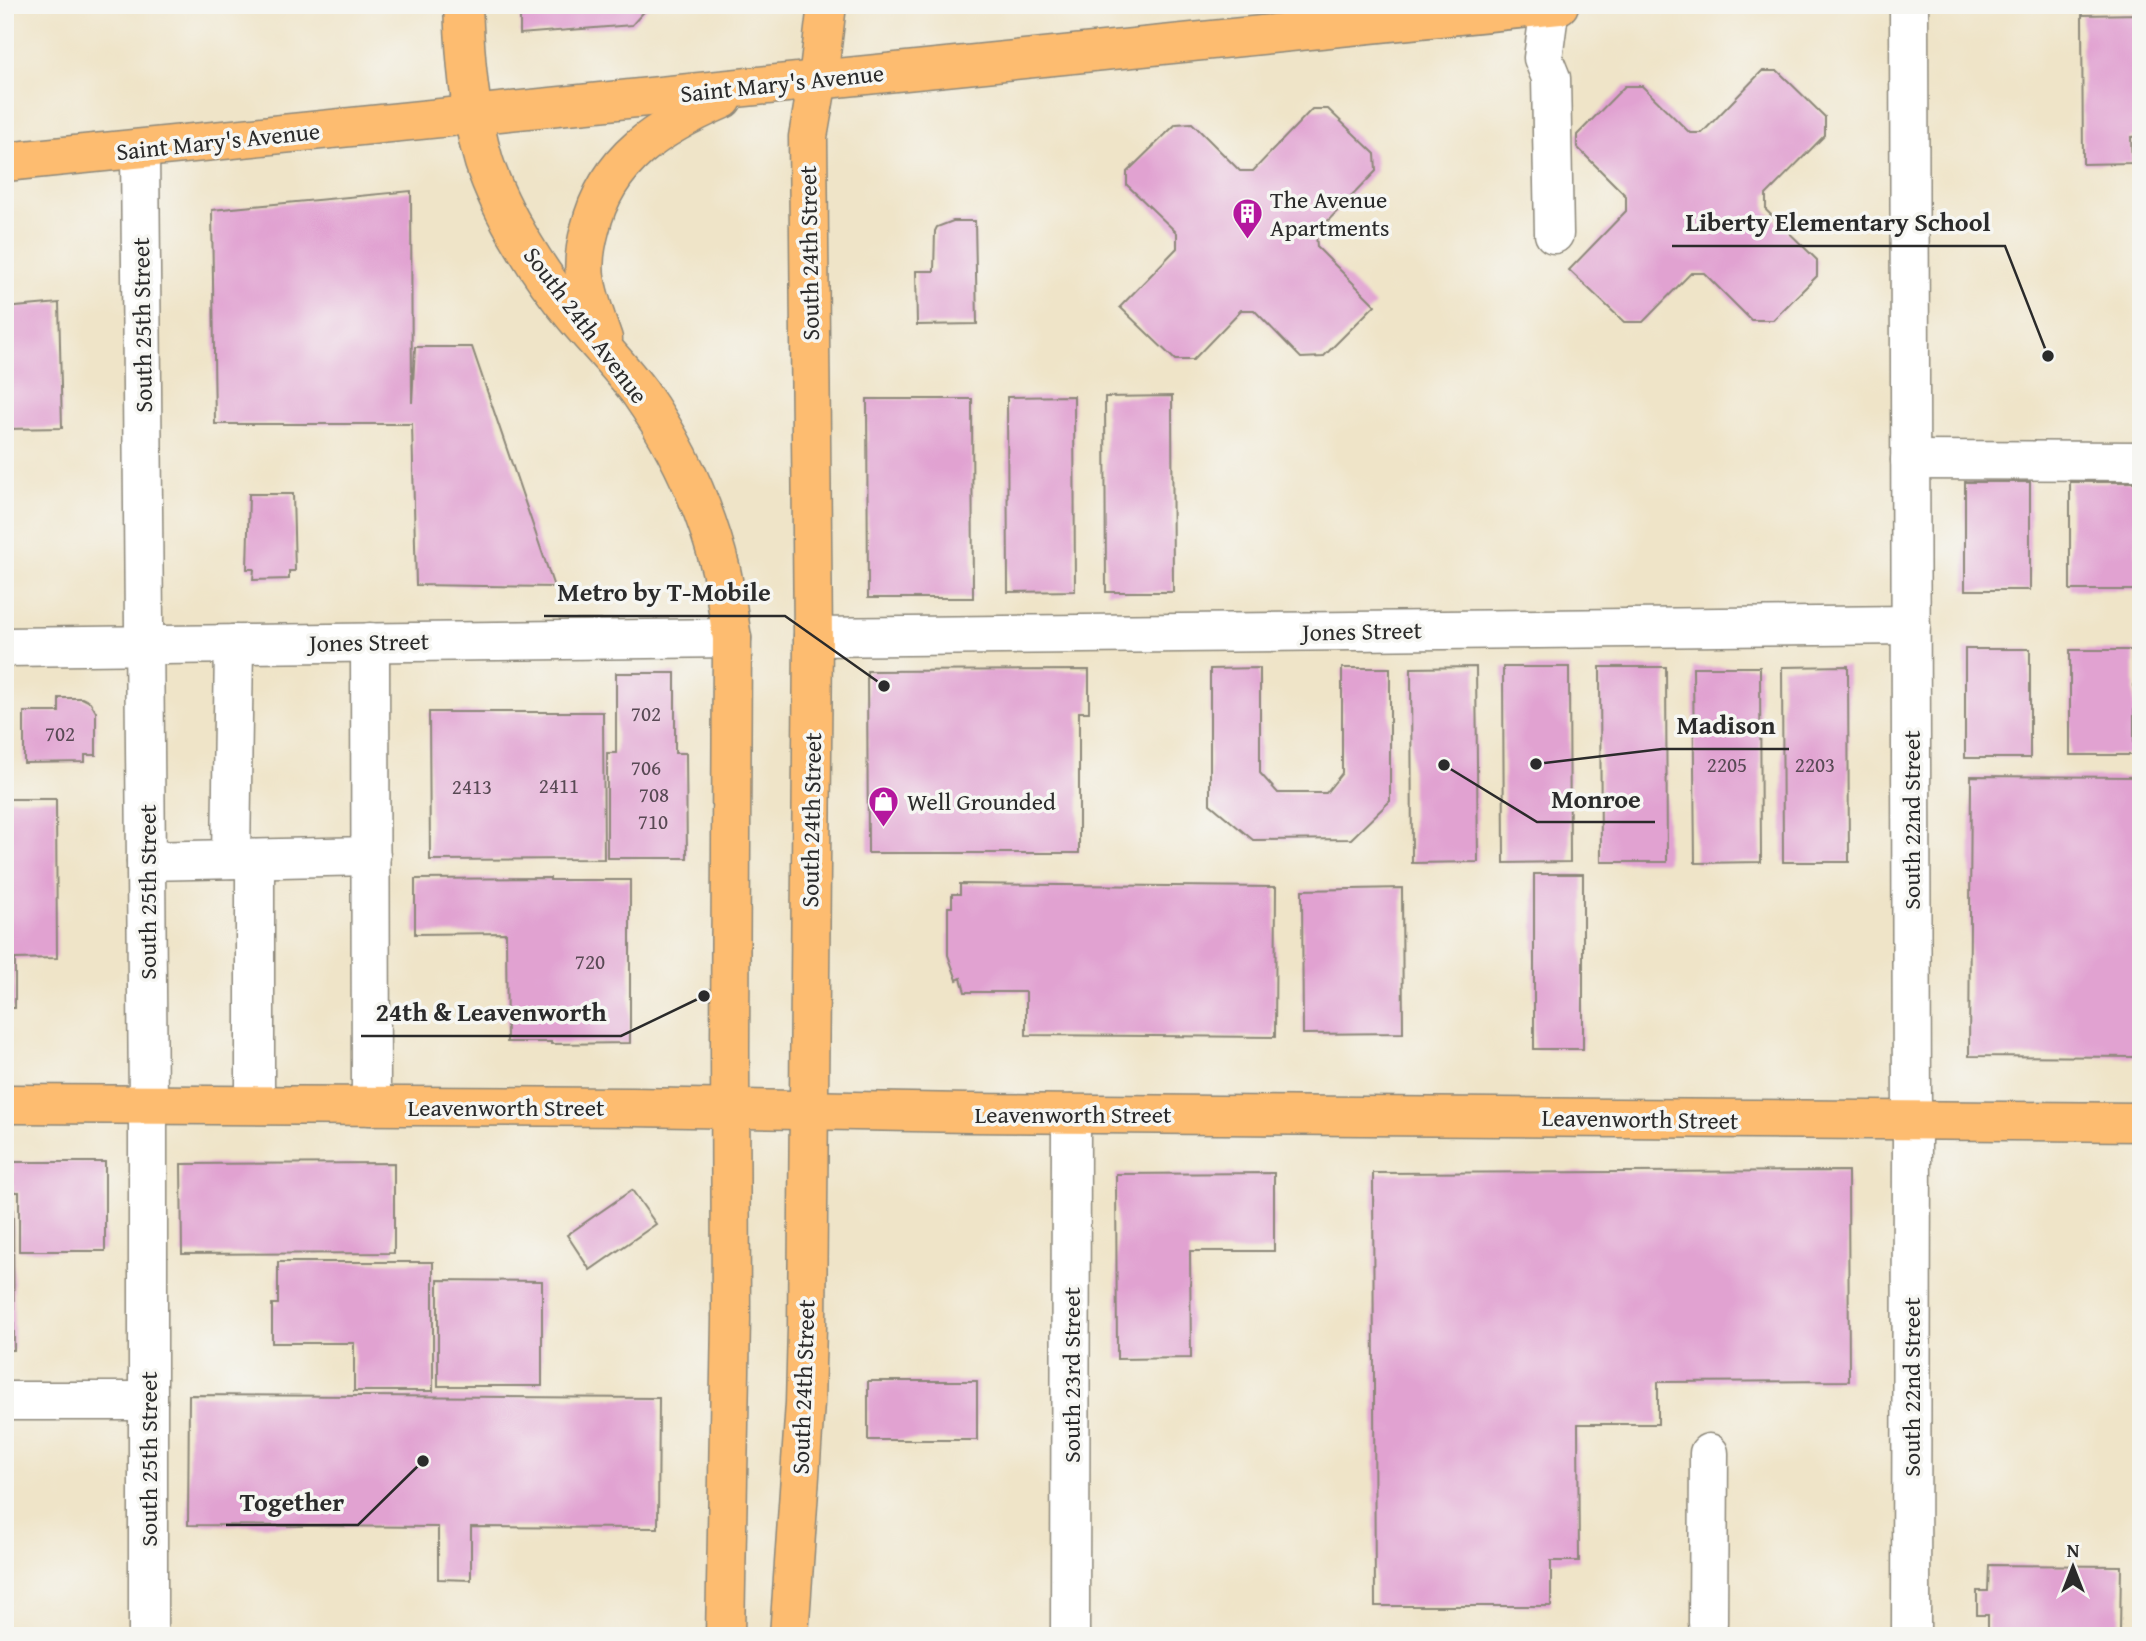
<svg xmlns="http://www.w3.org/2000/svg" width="2146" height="1641" font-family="'Gentium Book Plus',serif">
<rect width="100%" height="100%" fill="#f6f6f2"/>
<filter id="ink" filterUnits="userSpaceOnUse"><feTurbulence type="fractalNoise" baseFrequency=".0143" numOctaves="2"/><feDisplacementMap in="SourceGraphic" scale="14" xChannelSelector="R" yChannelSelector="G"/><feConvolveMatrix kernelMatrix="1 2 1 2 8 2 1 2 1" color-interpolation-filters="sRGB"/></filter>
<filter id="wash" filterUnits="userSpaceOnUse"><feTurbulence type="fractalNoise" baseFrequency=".00686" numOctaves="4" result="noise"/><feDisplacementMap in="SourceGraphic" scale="28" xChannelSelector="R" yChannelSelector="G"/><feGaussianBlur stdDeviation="1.57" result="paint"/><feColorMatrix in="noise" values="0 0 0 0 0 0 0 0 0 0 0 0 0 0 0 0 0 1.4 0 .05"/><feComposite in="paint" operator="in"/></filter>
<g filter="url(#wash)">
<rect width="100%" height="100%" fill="#efe4c8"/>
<g id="blocks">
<g fill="#e1a2d1">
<path d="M520,5h130l-18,20 -112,9z"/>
<path d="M2141,14v122l-10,1 1,26 -49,1 -1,-149z"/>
<path d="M1762,71h16l47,46v18l-59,60v15l51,50v16l-44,44h-22l-47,-47h-13l-48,49h-19l-55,-52 57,-59v-15l-49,-49v-12l48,-49h17l48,47h12z"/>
<path d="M1312,109h16l47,45 1,17 -60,62 1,14 58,58 -52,52 -22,1 -47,-48h-13l-48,50h-18l-55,-53 57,-59v-15l-50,-48v-13l49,-48 16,-1 48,48h13z"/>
<path d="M411,191l1,212 3,-56h57l82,240 -138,-2 -4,-161h-197l-3,-214z"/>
<path d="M953,221h22l2,103 -60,1 -1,-54h18l1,-40 2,-4z"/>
<path d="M59,303l3,125 -57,1v-121z"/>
<path d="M1074,396l1,195 -67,1 -1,-195z"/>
<path d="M1172,396l1,196h-67l-1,-195z"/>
<path d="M867,399h105l1,199h-105z"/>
<rect x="1965" y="482" width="65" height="108"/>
<rect x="2070" y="482" width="66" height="108"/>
<path d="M249,494h44l2,77h-6v8l-36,1 1,-11h-7z"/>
<rect x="1965" y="649" width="65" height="109"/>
<rect x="2070" y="650" width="64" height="105"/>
<path d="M1848,666l1,196h-66l-1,-195z"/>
<path d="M1476,667l2,195 -66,1 -1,-195z"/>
<path d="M1503,667h66l1,195 -66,1z"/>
<path d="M1600,667h66l1,195h-66z"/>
<path d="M1693,667h67l1,195 -66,1z"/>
<path d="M1260,668v105l18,20h48l16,-20v-105h48v133l-39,38 -98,1 -43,-36v-135z"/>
<path d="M1089,670v42h-10v141h-211l-1,-182z"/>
<path d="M616,673h59v80h11l1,105h-80v-105h9z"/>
<path d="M59,698h23l8,4 6,10v43h-11v7l-61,1v-51h35z"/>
<path d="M429,712h174l1,147 -174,1z"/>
<path d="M1971,776l170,1v280l-172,-1z"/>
<path d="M5,799h51l1,159 -42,1v49h-10z"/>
<rect x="1534" y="874" width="49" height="175"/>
<path d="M550,878v2h80v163l-79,1v-2h-44l-1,-109 -91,1v-55z"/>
<path d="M960,884l316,3 -1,150 -249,-2v-43h-61l-4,-14 -4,2 -9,-25v-48h4v-13h8z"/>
<path d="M1402,888l1,145 -100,1 -1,-144z"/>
<path d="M13,1162h92v89h-86v-59h-6z"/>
<path d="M394,1163v90l-212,1 -1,-90z"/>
<path d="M1848,1171l1,210 -191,1v42h-80l1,137h-28v45h-176l-2,-433z"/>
<path d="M1274,1173v78h-84l1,107 -74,1 -1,-185z"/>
<path d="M632,1190l24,34 -66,46 -23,-35z"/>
<path d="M5,1209h8l1,141h-9z"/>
<path d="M278,1262h155v129h-79v-48h-82v-39h6z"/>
<path d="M438,1280l104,1v105h-104z"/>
<rect x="868" y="1381" width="109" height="59"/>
<path d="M189,1395l470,3 -1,130 -187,-1v53l-33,-1v-52l-250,-2z"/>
<path d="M1989,1565l132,1 -1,67h-132v-18h-11v-24h11z"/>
</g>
</g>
</g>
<g filter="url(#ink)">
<use href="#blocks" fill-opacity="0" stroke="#8d887a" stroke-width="2"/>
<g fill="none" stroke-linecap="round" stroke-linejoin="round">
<defs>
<g id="minor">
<path d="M1909,5l3,1116 -1,515"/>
<path d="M1550,6l-7,52 8,20 3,156"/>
<path d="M140,149l8,955v532"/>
<path d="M1910,460l231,1"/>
<path d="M813,637l1098,-12"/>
<path d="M370,642l1,464"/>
<path d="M5,647l727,-9"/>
<path d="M231,859l3,-215"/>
<path d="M255,859v245"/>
<path d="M146,861l225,-5"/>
<path d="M5,1401h143"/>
<path d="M1708,1623l1,-170"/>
<path d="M1070,1636l1,-522"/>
</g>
<g id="major">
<path d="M463,5c2,52 6,107 21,157 16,50 57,115 91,155 21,25 45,49 65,76 38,54 65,113 81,177 5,22 7,45 11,68l-2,411 1,270 -6,317"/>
<path d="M5,162l1554,-157"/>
<path d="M603,339c-7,-20 -15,-41 -18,-62 -2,-16 1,-33 5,-48 17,-71 71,-103 133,-130"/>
<path d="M5,1104l628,3 336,6 1172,9"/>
<path d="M789,1636l16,-233 2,-76 6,-690 -5,-500 10,-58 9,-74"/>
</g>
</defs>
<use href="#minor" stroke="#8d887a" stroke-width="41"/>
<use href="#major" stroke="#8d887a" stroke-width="41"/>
<use href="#minor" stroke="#fff" stroke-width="38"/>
<use href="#major" stroke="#fdbc70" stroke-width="38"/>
</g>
</g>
<defs>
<symbol id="building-pin" viewBox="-11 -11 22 30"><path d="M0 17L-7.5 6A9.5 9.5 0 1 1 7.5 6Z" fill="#b5179e" stroke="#f6f6f2"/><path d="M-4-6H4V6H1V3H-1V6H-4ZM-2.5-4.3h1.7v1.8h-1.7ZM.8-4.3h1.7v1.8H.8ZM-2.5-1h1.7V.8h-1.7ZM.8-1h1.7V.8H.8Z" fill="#fff"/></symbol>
<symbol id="shop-pin" viewBox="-11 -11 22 30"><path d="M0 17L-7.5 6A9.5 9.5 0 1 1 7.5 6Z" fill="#b5179e" stroke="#f6f6f2"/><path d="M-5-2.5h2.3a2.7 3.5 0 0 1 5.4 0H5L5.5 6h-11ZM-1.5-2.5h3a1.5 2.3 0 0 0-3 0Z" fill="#fff"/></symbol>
</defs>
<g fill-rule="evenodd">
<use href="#building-pin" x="1230" y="196" width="35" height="47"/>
<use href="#shop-pin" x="866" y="784" width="35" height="47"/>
</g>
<g text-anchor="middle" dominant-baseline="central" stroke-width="7" stroke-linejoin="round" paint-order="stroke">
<g font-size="21" fill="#584954">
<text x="646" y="713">702</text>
<text x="60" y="733">702</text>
<text x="1727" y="764">2205</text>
<text x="1815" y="764">2203</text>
<text x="646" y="767">706</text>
<text x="559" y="785">2411</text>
<text x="472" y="786">2413</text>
<text x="654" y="794">708</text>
<text x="653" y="821">710</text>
<text x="590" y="961">720</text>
</g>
<g font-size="24" fill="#2b2b2b" stroke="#f6f6f2">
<text transform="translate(782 83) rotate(-6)">Saint Mary's Avenue</text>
<text transform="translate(218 141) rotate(-6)">Saint Mary's Avenue</text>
<text transform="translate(809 253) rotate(-91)">South 24th Street</text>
<text transform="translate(142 325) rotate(-91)">South 25th Street</text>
<text transform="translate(586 325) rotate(53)">South 24th Avenue</text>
<text transform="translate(1362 631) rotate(-1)">Jones Street</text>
<text transform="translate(369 642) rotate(-1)">Jones Street</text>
<text transform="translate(811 820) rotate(-89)">South 24th Street</text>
<text transform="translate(1911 820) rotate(-90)">South 22nd Street</text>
<text transform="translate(147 892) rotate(-90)">South 25th Street</text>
<text x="506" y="1107">Leavenworth Street</text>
<text x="1073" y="1114">Leavenworth Street</text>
<text transform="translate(1640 1119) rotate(1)">Leavenworth Street</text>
<text transform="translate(1071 1375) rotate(-90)">South 23rd Street</text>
<text transform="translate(803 1387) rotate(-88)">South 24th Street</text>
<text transform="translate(1911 1387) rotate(-90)">South 22nd Street</text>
<text transform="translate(148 1459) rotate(-90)">South 25th Street</text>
</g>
<g font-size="24" fill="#2b2b2b" stroke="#f6f6f2" text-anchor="start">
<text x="1270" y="199">The Avenue<tspan x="1270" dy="28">Apartments</tspan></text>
<text x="907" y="801">Well Grounded</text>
</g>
</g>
<path fill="none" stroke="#2b2b2b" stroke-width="2.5" d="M2048 356L2005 246H1672M884 686L785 616H544M1536 764L1662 749H1789M1444 765L1537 822H1655M704 996L621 1036H361M423 1461L358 1525H226"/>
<g fill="#2b2b2b" stroke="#f6f6f2" stroke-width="2.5">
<circle cx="2048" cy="356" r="7"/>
<circle cx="884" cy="686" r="7"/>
<circle cx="1536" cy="764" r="7"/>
<circle cx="1444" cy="765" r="7"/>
<circle cx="704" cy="996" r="7"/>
<circle cx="423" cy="1461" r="7"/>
</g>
<g font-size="26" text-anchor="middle" font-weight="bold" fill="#2b2b2b" stroke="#f6f6f2" stroke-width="7" stroke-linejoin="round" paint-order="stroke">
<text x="1838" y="231">Liberty Elementary School</text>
<text x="664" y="601">Metro by T-Mobile</text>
<text x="1726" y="734">Madison</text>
<text x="1596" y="808">Monroe</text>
<text x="491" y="1021">24th &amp; Leavenworth</text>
<text x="292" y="1511">Together</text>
</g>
<rect width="2146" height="1641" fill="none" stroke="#f6f6f2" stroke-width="28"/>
<g transform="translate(2073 1567)" stroke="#f6f6f2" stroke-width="5" paint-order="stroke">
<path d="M0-5L12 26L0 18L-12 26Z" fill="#2b2b2b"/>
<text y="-10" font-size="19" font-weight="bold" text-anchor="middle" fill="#2b2b2b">N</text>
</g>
</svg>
